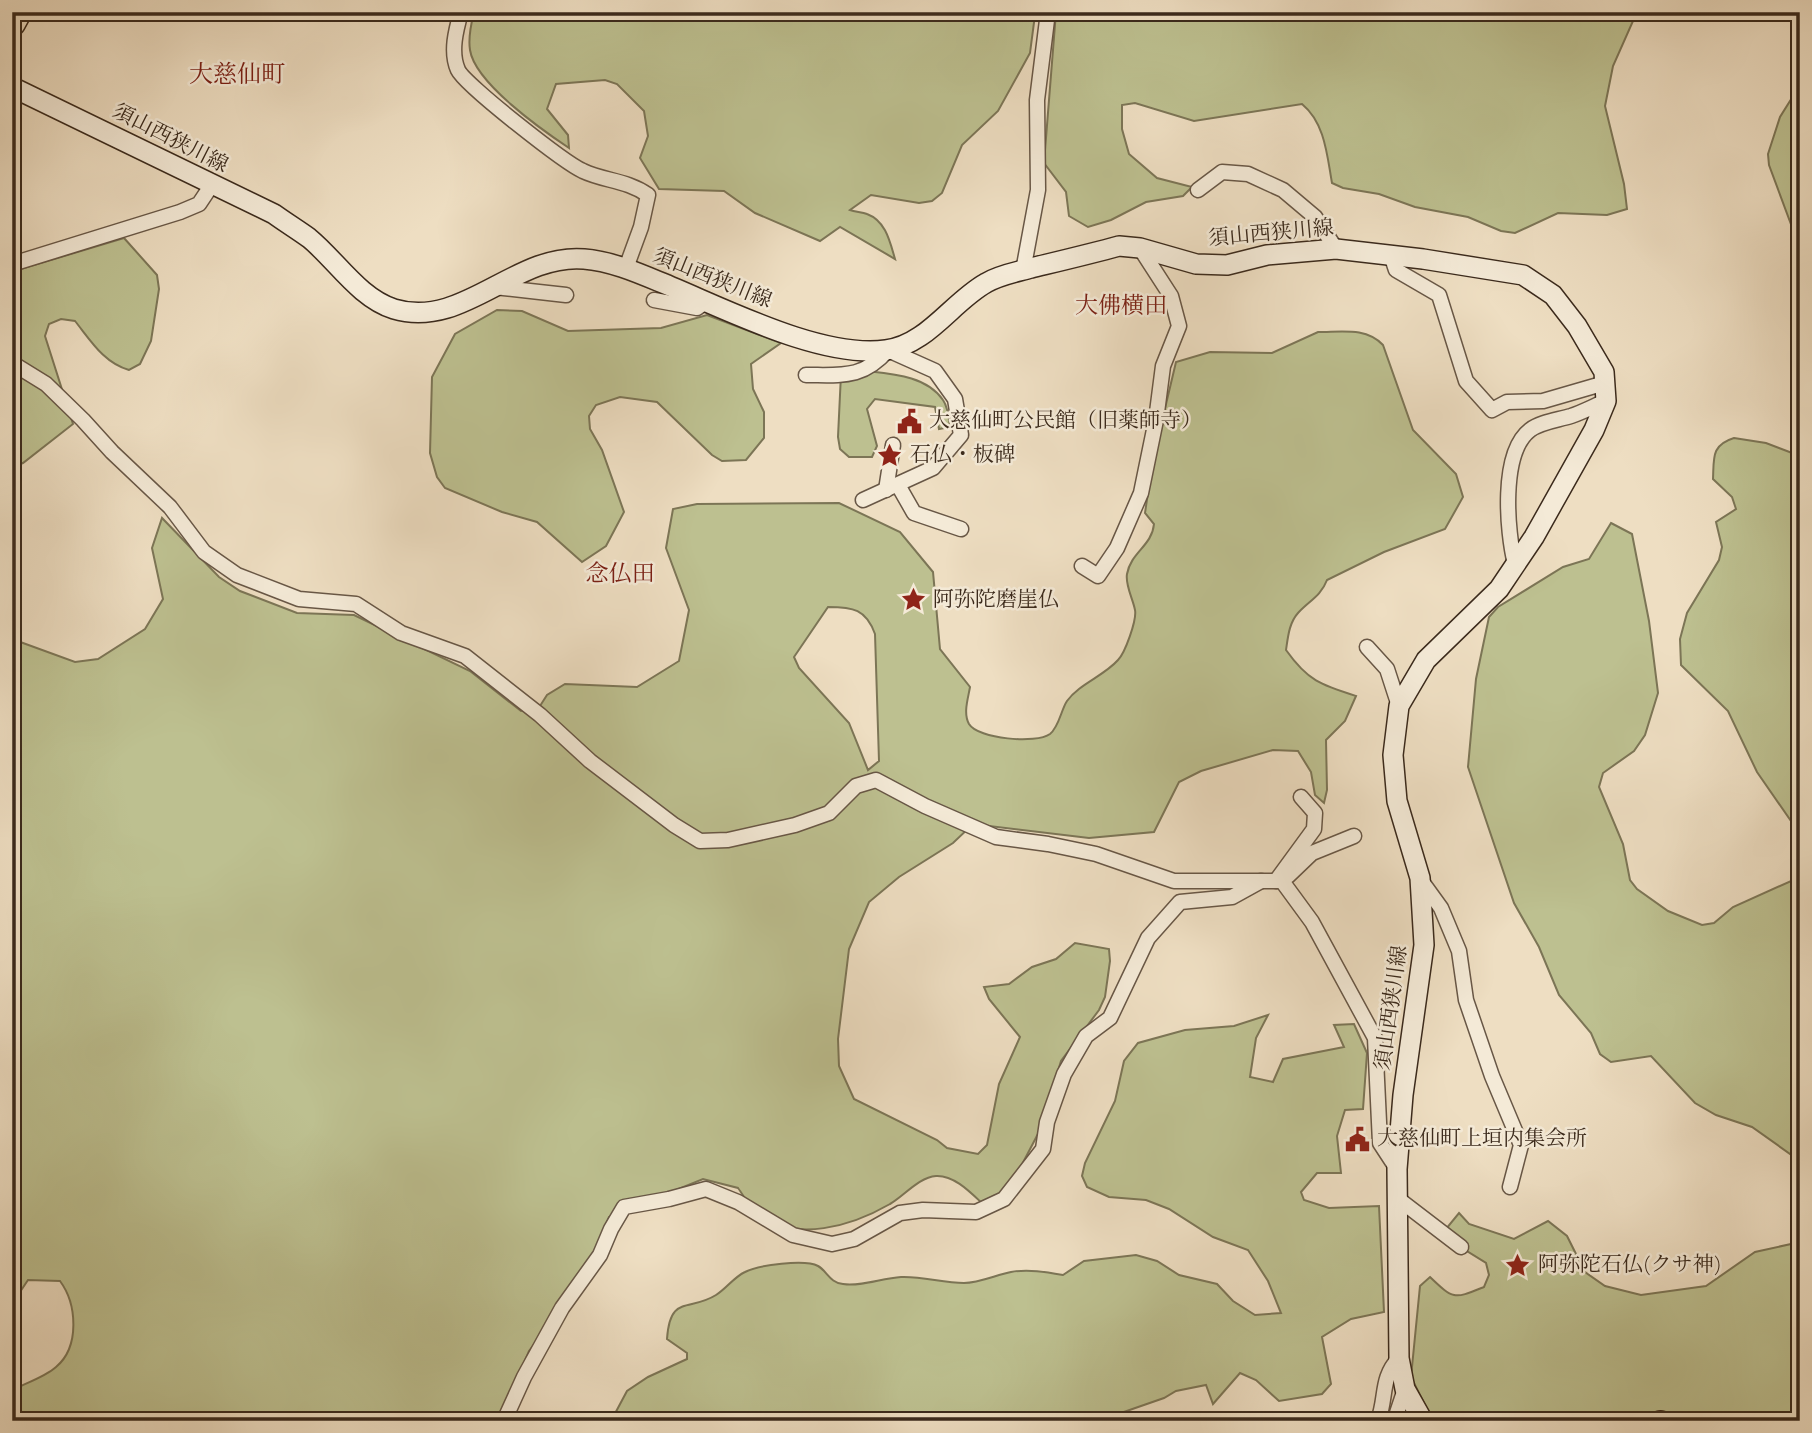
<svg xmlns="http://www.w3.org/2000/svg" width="1812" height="1433" font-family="'Old Standard TT','Noto Serif JP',serif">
<rect width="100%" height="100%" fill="#eedec2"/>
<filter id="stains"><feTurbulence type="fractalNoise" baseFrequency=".00286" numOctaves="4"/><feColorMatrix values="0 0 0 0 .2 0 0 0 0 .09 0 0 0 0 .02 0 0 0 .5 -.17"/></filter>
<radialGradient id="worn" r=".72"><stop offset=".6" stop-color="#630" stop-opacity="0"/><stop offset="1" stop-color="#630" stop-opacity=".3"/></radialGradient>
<g fill="#bdc090" stroke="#7c7556" stroke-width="2" fill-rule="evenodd">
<path d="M474,12h561v3l-5,38 -32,58 -36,34 -20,48 -10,8 -13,2 -48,-8 -21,15c5,2 12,2 17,4 19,7 23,28 28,45l-55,-32 -20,14 -65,-28 -31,-22 -65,-2 -19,-31 8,-22 -4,-25 -27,-27 -12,-4 -49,4 -9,25 21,26 1,13c-27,-18 -94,-65 -99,-98 -2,-12 1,-26 4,-38z"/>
<path d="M1056,12h581l-24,54 -8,40 19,78 3,25 -20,6 -49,-2 -43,20 -14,-2 -33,-14 -53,-10 -36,-13 -36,-6 -11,-5c-5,-28 -7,-60 -30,-79l-108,17 -59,-18 -13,2v24l7,25 28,24 35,9 -9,9 -37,6 -35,18 -23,7 -19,-11 -3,-24 -22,-29z"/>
<path d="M1800,85v150l-8,-8 -23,-62 -1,-11 12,-37z"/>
<path d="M124,238l33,37 2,14 -8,52 -11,23 -11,6c-25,-7 -38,-29 -54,-49l-14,-2 -12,5 -4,12 28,88 -50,39 -11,4v-190l9,-8z"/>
<path d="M497,310l25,1 46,20 93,-3 46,-13 74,28 -30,21 2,25 11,23v26l-18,22 -24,1 -10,-6 -55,-53 -37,-5 -24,8 -7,11 1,13 12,21 22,62 -18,34 -24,16 -45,-40 -35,-10 -57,-24 -8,-11 -7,-24 2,-76 23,-43z"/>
<path d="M1318,332c24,0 48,-5 65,13l30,85 43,44 7,23 -18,32 -61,23 -57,28c-6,16 -18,21 -29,33 -9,10 -10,24 -12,37 22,31 35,35 70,46l-11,25 -19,19 1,50 -3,13 -9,-8 -4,-23 -13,-21 -25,-1 -72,21 -22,11 -25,50 -65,6 -116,-14 -20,19 -54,34 -30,25 -20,47 -11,90 1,27 15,33 83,41 10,8 31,6 9,-9 12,-61 21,-47 -31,-38 -5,-12 25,-3 23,-17 24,-8 19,-16 34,6 1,12 -5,36 -6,13 -38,51 -21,69 -33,63 -22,13c-13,-12 -30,-31 -49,-30 -17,1 -33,21 -46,28 -38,22 -94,39 -133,10 -7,-6 -13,-18 -19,-26l-35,-9 -94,38 -29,68 -51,66 -30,70h-487v-31c14,-7 33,-13 44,-23 24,-20 21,-63 4,-86l-32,-1 -12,18 -4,-2v-657l63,23 23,-3 47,-30 18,-30 -11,-51 10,-30 57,59 21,14 57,22 57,2 116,56 51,40 19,-5 7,-11 18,-11 72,3 42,-26 10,-51 -23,-62 7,-39 24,-5 142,-1 61,29 33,40 7,77 30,38c-2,12 -7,26 -1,37 9,15 67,20 81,10 9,-7 11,-24 17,-33 12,-17 37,-25 51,-41 7,-7 19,-40 17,-50 -2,-11 -10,-25 -8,-36 4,-22 25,-28 27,-50l-9,-11 8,-54 23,-97 34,-10 62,1zM828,607c25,0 38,2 47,27l4,127 -11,9 -19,-47 -50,-55 -5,-11z"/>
<path d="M851,369c31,5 73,3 92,31 5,7 6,19 7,27l-11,2 -4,-22 -60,-8 -8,10 10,37 -5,11h-23l-9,-8 -2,-12 3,-63z"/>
<path d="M1734,438l32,5 34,13v378l-43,-62 -29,-61 -47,-46 -1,-26 7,-26 32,-53 3,-13 -6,-25 20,-13 -4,-12 -19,-18c1,-21 -2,-34 21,-41z"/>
<path d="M1611,523l21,11 17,87 9,72 -13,42 -11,16 -31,22 -4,14 24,57 7,36 7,9 31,22 34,14 12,-2 19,-16 67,-30v284l-48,-34 -36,-12 -21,-12 -44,-47 -40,6 -11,-8 -9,-21 -32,-38 -20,-48 -25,-44 -46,-136 8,-88 13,-62 9,-10 65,-40 26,-8z"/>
<path d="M1268,1015l-12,23 -6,39 23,5 10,-23 61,-12 -10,-22 20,-1 13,29 -4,56 -18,1 -8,26 4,37h-24l-16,19 3,8 25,8 50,-2 5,106 -33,7 -29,18 9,47 -9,10 -43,7 -23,-21 -16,-7 -27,31 -7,-19 -30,6 -12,7 -66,23h-487l16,-30 21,-14 39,-18v-6l-20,-14c3,-45 22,-27 49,-44 10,-6 18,-18 29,-23 13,-7 60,-13 73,-6 9,5 12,17 25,18 18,3 39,-6 58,-7 21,-1 42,6 63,6 15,0 32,-8 47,-11 17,-3 35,0 52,3l21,-14 52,-6 21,6 22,14 38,9 16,17 22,14 26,-2 -13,-32 -20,-31 -35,-13 -44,-28 -23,-9 -37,-3 -22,-10 -5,-11 3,-13 30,-62 9,-40 14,-18 47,-13 49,-4z"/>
<path d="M1459,1213l10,11 45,15 34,-18 19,15 18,36 20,14 36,9 65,-9 49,-34 45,-10v179h-414l3,-14 36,-2 -14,-28 9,-91 10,-9c24,23 24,22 54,10l5,-12 -3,-12 -45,-28z"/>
</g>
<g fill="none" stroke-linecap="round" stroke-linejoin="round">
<defs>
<g id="street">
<path d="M461,12c-5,18 -11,40 -3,58 7,15 107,93 125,101 21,10 44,9 65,24l-7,32 -15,41"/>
<path d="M1198,190l24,-18 26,2 35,16 32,27 21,32"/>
<path d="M1391,255l5,15 43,25 27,86 26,29 15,-8 36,-1 62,-18"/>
<path d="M12,264l168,-52 19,-8 12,-18"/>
<path d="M1023,271l15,-81 -1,-90 11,-88"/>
<path d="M494,287l72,8"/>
<path d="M654,300l43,8 10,-7"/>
<path d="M12,363l34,21 37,36 29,32 58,55 34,45 33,23 62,24 57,5 45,29 64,23 75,59 50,46 84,64 26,16 28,-1 67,-15 34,-12 27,-27 20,-6 49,26 71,31 52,7 48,10 78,27h108l30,41 63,116 5,105 17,26"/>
<path d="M806,375c36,0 57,4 82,-25l47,21 20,28 6,36 -28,33 -70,32"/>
<path d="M898,485l16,28 47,16"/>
<path d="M886,490l7,-45"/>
<path d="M1515,564c-8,-32 -15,-111 15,-134 10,-8 28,-10 41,-14 12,-4 23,-10 35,-15"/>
<path d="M1082,566l16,10 19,-28 24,-55 15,-73 7,-54 16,-40 -8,-30 -31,-48"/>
<path d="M1367,647l20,22 12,37"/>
<path d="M1288,876l24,-23 42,-17"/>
<path d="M1420,879l21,29 18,43 7,49 26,76 29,69 -11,42"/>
<path d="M1276,881l38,-52 1,-16 -14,-16"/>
<path d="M1397,1198l64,49"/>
<path d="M504,1421l20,-44 38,-69 38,-53 11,-26 13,-22 45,-8 37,-10 32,13 55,33 39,9 22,-5 46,-26 23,-3 53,2 28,-13 39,-50 4,-27 17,-48 22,-38 24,-18 38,-80 32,-36 52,-5 29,-16"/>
<path d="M1378,1421c9,-25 2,-42 21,-63"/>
<path d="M1397,1421v-8l8,-24"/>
</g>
<g id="secondary">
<path d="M12,87l262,127c11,8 24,16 35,24 27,22 50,60 85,71 69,21 121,-56 190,-50 26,2 52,13 76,23 62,25 160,77 226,68 41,-5 66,-48 100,-67 13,-8 31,-11 45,-15 29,-7 59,-14 88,-22l21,2 56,16 31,1 40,-10 69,-6 87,10 100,16 30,20 24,31 27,46 2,29 -12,29 -60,107 -35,52 -73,71 -27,46 -6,49 4,46 23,77 4,67 -21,150 -6,74 2,189 6,31 18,32"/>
<path d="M1660,1421h1"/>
</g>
<path id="highway" d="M12,23l6,-11"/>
</defs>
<use href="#street" stroke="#685746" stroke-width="17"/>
<use href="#secondary" stroke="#3b2a1c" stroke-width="22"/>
<use href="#highway" stroke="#3b2a1c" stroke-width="29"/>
<use href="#street" stroke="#f4ead7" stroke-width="14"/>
<use href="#secondary" stroke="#f4ead7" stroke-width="19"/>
<use href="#highway" stroke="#eedec2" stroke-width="26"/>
</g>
<defs>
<symbol id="civic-bare" viewBox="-9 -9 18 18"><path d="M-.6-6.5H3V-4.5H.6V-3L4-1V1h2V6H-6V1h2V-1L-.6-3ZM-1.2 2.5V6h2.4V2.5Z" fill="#8f2418" stroke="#f4ead7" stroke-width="2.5" paint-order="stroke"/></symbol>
<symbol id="sight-bare" viewBox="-9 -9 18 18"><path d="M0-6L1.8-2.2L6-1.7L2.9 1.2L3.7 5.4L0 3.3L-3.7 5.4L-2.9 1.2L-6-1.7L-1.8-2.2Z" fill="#8f2418" stroke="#f4ead7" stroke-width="2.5" paint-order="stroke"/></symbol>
</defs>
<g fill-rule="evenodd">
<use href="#civic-bare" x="892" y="404" width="35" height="35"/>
<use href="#sight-bare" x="872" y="438" width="35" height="35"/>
<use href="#sight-bare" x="896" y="582" width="35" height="35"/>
<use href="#civic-bare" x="1340" y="1122" width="35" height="35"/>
<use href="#sight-bare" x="1500" y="1248" width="35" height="35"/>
</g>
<g text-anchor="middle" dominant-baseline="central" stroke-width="5" stroke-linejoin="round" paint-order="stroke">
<g font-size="21" fill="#3b2a1c" stroke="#f4ead7">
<text transform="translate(170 139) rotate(27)">須山西狭川線</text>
<text transform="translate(1271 234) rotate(-5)">須山西狭川線</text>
<text transform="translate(712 279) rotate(22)">須山西狭川線</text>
<text transform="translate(1392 1008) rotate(-82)">須山西狭川線</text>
</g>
<g font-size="21" fill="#3b2a1c" stroke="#f4ead7" text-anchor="start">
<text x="929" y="421">大慈仙町公民館（旧薬師寺）</text>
<text x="910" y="455">石仏・板碑</text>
<text x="933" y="600">阿弥陀磨崖仏</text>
<text x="1377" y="1139">大慈仙町上垣内集会所</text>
<text x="1538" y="1265">阿弥陀石仏(クサ神)</text>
</g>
<g font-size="23" fill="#7a1f14" stroke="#f4ead7">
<text x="1121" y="306">大佛横田</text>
<text x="620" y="574">念仏田</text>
</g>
<g font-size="24" fill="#7a1f14" stroke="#f4ead7">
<text x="237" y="76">大慈仙町</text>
</g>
</g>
<rect width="1812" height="1433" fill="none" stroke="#eedec2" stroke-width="42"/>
<rect x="14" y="14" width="1784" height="1405" fill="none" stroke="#3b2a1c" stroke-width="3.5"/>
<rect x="21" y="21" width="1770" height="1391" fill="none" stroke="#3b2a1c" stroke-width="2"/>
<rect width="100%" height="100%" filter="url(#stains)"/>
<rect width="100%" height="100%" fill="url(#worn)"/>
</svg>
